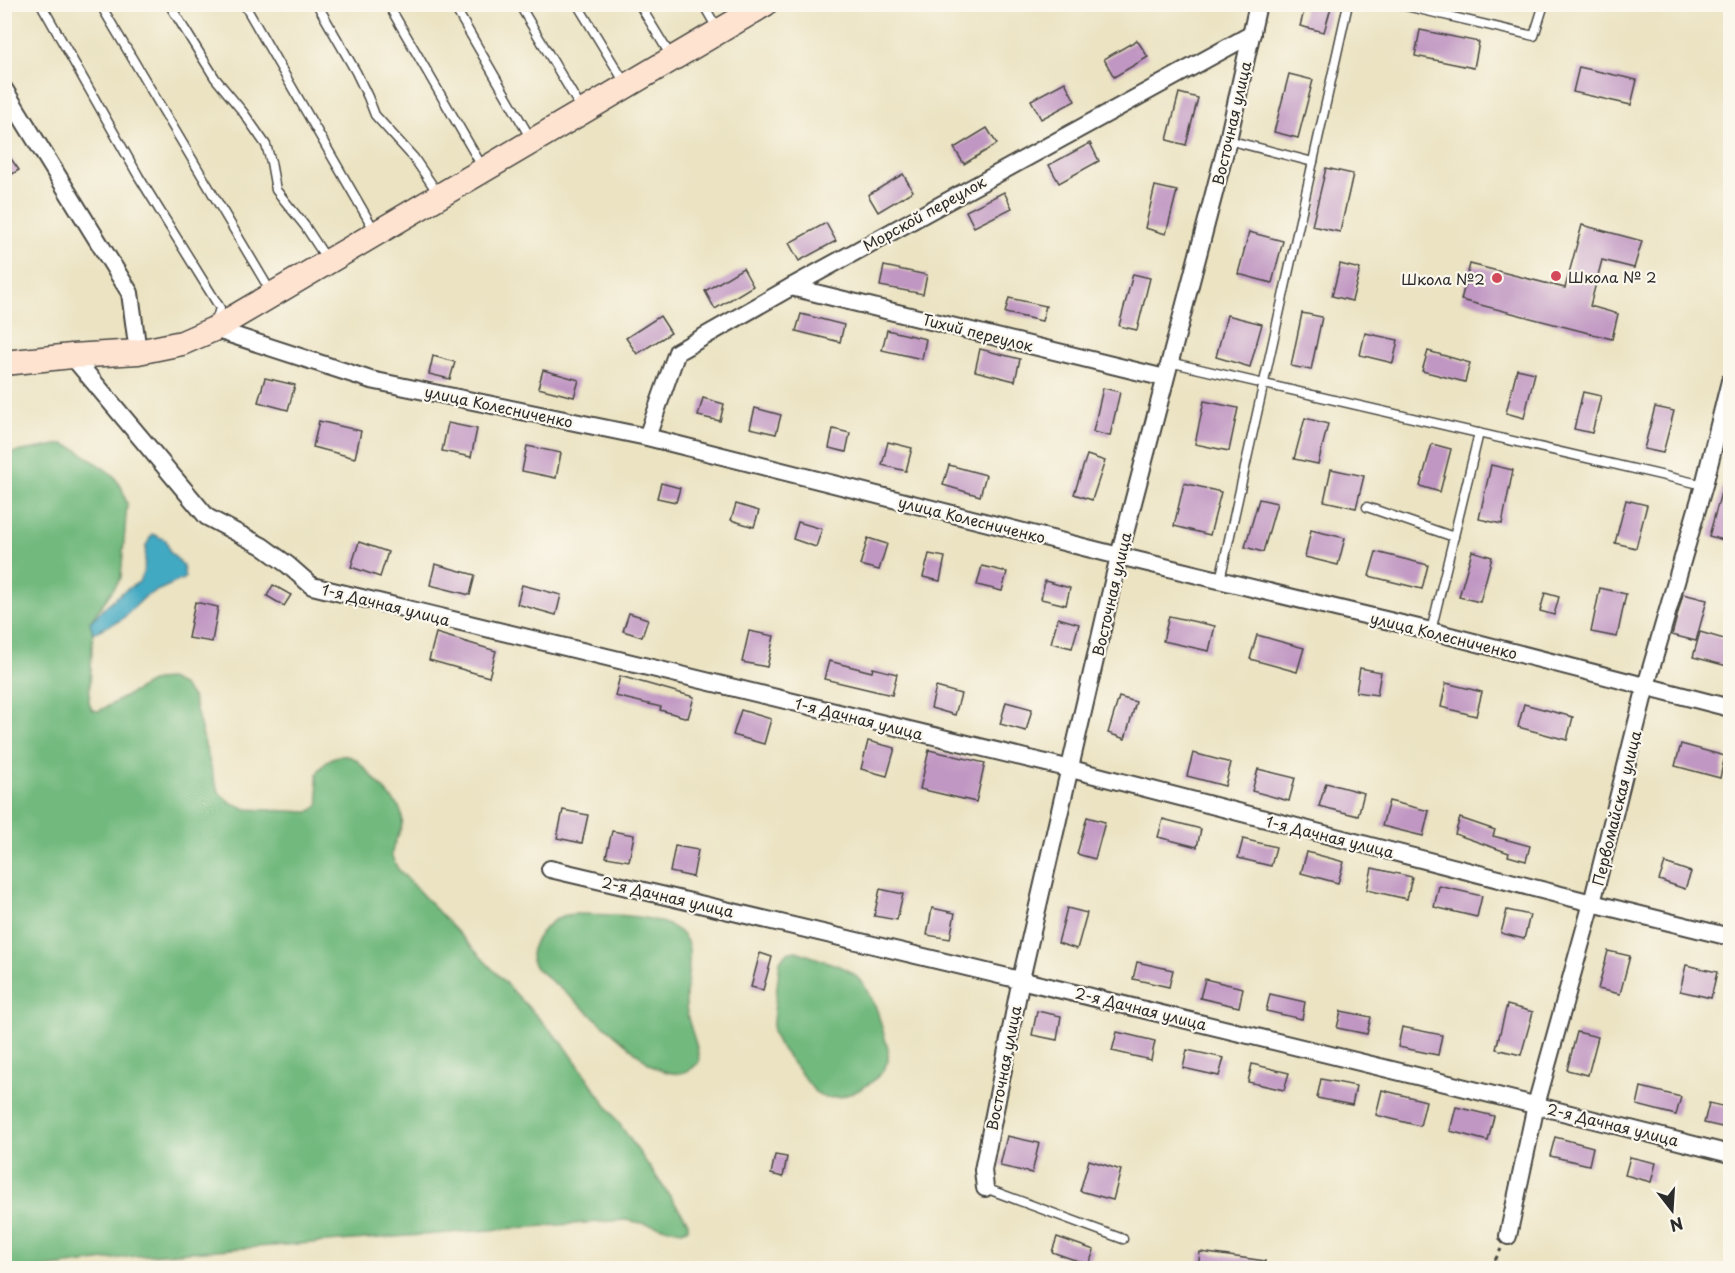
<svg xmlns="http://www.w3.org/2000/svg" width="1735" height="1273" font-family="'Playpen Sans',sans-serif">
<rect width="100%" height="100%" fill="#fbf7ec"/>
<filter id="ink" filterUnits="userSpaceOnUse"><feTurbulence type="fractalNoise" baseFrequency=".0167" numOctaves="2"/><feDisplacementMap in="SourceGraphic" scale="12" xChannelSelector="R" yChannelSelector="G"/><feConvolveMatrix kernelMatrix="1 2 1 2 8 2 1 2 1" color-interpolation-filters="sRGB"/></filter>
<filter id="wash" filterUnits="userSpaceOnUse"><feTurbulence type="fractalNoise" baseFrequency=".008" numOctaves="4" result="noise"/><feDisplacementMap in="SourceGraphic" scale="24" xChannelSelector="R" yChannelSelector="G"/><feGaussianBlur stdDeviation="1.35" result="paint"/><feColorMatrix in="noise" values="0 0 0 0 0 0 0 0 0 0 0 0 0 0 0 0 0 1.4 0 .05"/><feComposite in="paint" operator="in"/></filter>
<g filter="url(#wash)">
<rect width="100%" height="100%" fill="#ebe3c2"/>
<g fill="#72b97e" stroke="#4e7254" stroke-width="1.5">
<path d="M63,444l13,5 37,26 9,13 5,16 -6,74 -31,44 3,11 -4,69 3,8 7,1 56,-31 14,-1 13,6 11,13 22,85 6,12 11,8 15,6 62,3 9,-6c3,-11 -3,-22 -1,-32 2,-6 7,-10 12,-14 7,-5 18,-6 26,-1 4,2 41,44 44,48 11,22 -8,31 -7,49 1,4 4,9 6,13l167,177 123,176v6l-6,3 -56,-11 -490,36 -91,12h-40v-814z"/>
<path d="M574,914c29,1 110,-4 115,35 2,18 -4,37 -3,55 0,21 13,37 13,58 -14,16 -29,13 -47,4l-116,-98c-2,-4 -5,-8 -5,-13 1,-14 16,-32 29,-38 4,-2 9,-2 14,-3z"/>
<path d="M796,951l46,16 13,8 9,10 13,25 11,39v12l-6,11 -10,10 -15,9 -16,6 -15,1 -11,-6 -36,-47 -6,-12v-12l7,-60 6,-8z"/>
</g>
<path fill="#42a9c2" stroke="#366a76" stroke-width="1.5" d="M152,534l14,6 4,12 13,13 2,13 -39,18 -25,24 -28,13 -3,-11 18,-18 16,-13 15,-9 5,-11 2,-25z"/>
<g id="blocks">
<g fill="#c096c2">
<path d="M1306,4h26l-8,28 -24,-6z"/>
<path d="M1420,30l59,12 -5,26 -59,-12z"/>
<path d="M1137,40l11,17 -34,20 -10,-18z"/>
<path d="M1579,67l58,13 -6,25 -58,-13z"/>
<path d="M1289,74l24,6 -15,58 -24,-6z"/>
<path d="M1065,82l10,19 -34,18 -10,-19z"/>
<path d="M1179,93l19,5 -12,47 -19,-5z"/>
<path d="M987,128l10,16 -33,20 -10,-16z"/>
<path d="M1090,143l9,18 -40,22 -10,-18z"/>
<path d="M4,149l15,21 -15,9z"/>
<path d="M1326,168l27,6 -13,58 -28,-6z"/>
<path d="M903,174l10,17 -35,21 -10,-17z"/>
<path d="M1155,186l22,5 -11,43 -21,-6z"/>
<path d="M1004,192l8,16 -38,19 -8,-16z"/>
<path d="M826,223l10,18 -37,20 -10,-18z"/>
<path d="M1582,225l60,16 -8,27 -32,-8 -12,46 28,8 -6,25 -151,-39 9,-36 95,24z"/>
<path d="M1249,232l34,9 -11,42 -34,-9z"/>
<path d="M1340,264l20,5 -8,32 -20,-5z"/>
<path d="M884,266l43,9 -4,19 -43,-8z"/>
<path d="M743,268l10,18 -38,23 -10,-18z"/>
<path d="M1133,274l17,4 -13,52 -18,-4z"/>
<path d="M1009,298l37,8 -4,15 -37,-8z"/>
<path d="M1302,313l20,4 -11,53 -20,-4z"/>
<path d="M801,314l43,11 -4,17 -44,-11z"/>
<path d="M1227,315l35,9 -12,43 -34,-10z"/>
<path d="M660,316l11,17 -34,21 -11,-16z"/>
<path d="M887,330l39,9 -4,20 -40,-9z"/>
<path d="M1365,333l33,7 -5,23 -33,-8z"/>
<path d="M980,349l40,10 -5,22 -40,-10z"/>
<path d="M1428,351l42,12 -5,19 -43,-11z"/>
<path d="M433,356l22,6 -5,17 -21,-5z"/>
<path d="M1517,369l18,4 -11,45 -18,-5z"/>
<path d="M543,370l36,10 -5,17 -36,-9z"/>
<path d="M265,378l30,7 -7,25 -30,-8z"/>
<path d="M1103,388l17,4 -10,44 -17,-4z"/>
<path d="M1583,392l18,4 -9,37 -18,-4z"/>
<path d="M703,398l21,6 -4,17 -22,-5z"/>
<path d="M1204,401l34,7 -9,43 -34,-7z"/>
<path d="M1655,407l19,4 -11,42 -19,-4z"/>
<path d="M755,408l26,7 -5,19 -26,-6z"/>
<path d="M1305,418l23,6 -10,40 -24,-5z"/>
<path d="M319,421l42,10 -6,27 -42,-11z"/>
<path d="M448,423l29,6 -6,28 -29,-6z"/>
<path d="M833,429l17,4 -4,19 -17,-4z"/>
<path d="M888,442l24,6 -6,23 -24,-6z"/>
<path d="M1432,444l19,5 -11,43 -20,-6z"/>
<path d="M527,446l34,7 -5,25 -34,-7z"/>
<path d="M1087,455l18,6 -13,39 -18,-6z"/>
<path d="M949,465l37,10 -6,21 -37,-11z"/>
<path d="M1491,465l22,5 -11,54 -23,-5z"/>
<path d="M1331,469l33,7 -8,32 -32,-7z"/>
<path d="M1727,471l4,1v70l-22,-6z"/>
<path d="M661,483l19,5 -4,14 -19,-4z"/>
<path d="M1184,483l37,9 -11,43 -36,-9z"/>
<path d="M1259,499l18,4 -14,49 -18,-5z"/>
<path d="M1626,500l21,5 -11,43 -21,-5z"/>
<path d="M736,504l23,7 -5,16 -23,-7z"/>
<path d="M798,522l24,7 -6,18 -23,-8z"/>
<path d="M1311,530l34,8 -7,27 -33,-8z"/>
<path d="M868,538l19,6 -8,26 -19,-5z"/>
<path d="M359,542l29,10 -8,25 -29,-10z"/>
<path d="M1472,551l20,6 -12,45 -21,-5z"/>
<path d="M1376,552l52,13 -6,24 -53,-13z"/>
<path d="M929,554l16,3 -5,24 -17,-4z"/>
<path d="M435,564l40,11 -5,20 -40,-10z"/>
<path d="M982,566l25,6 -5,19 -25,-6z"/>
<path d="M1045,581l25,7 -4,17 -25,-6z"/>
<path d="M273,585l18,10 -7,11 -17,-10z"/>
<path d="M522,585l39,10 -5,20 -39,-11z"/>
<path d="M1600,588l26,6 -9,43 -26,-5z"/>
<path d="M1545,593l14,4 -5,18 -14,-4z"/>
<path d="M1683,594l24,6 -11,41 -24,-6z"/>
<path d="M195,602l23,5 -6,35 -24,-4z"/>
<path d="M629,613l19,6 -6,18 -19,-6z"/>
<path d="M1169,616l46,10 -6,25 -46,-10z"/>
<path d="M1058,618l21,6 -7,24 -21,-5z"/>
<path d="M749,631l25,5 -7,31 -25,-5z"/>
<path d="M1700,632l31,9v26l-38,-10z"/>
<path d="M436,633l60,18 -7,26 -60,-17z"/>
<path d="M1257,635l47,13 -7,24 -47,-13z"/>
<path d="M829,661l43,11 1,-4 24,6 -5,21 -68,-16z"/>
<path d="M1360,668l21,4 -4,23 -21,-3z"/>
<path d="M620,676l74,21 -6,21 -28,-8 1,-3 -46,-11z"/>
<path d="M1446,683l36,9 -6,24 -35,-9z"/>
<path d="M936,687l25,7 -6,21 -24,-7z"/>
<path d="M1119,697l17,5 -11,37 -17,-6z"/>
<path d="M1006,702l26,7 -6,22 -26,-7z"/>
<path d="M1524,704l49,13 -6,23 -49,-13z"/>
<path d="M741,710l30,9 -7,25 -31,-9z"/>
<path d="M868,741l27,7 -8,28 -26,-7z"/>
<path d="M1681,744l44,12 -5,22 -45,-12z"/>
<path d="M929,750l56,13 -9,39 -56,-13z"/>
<path d="M1193,753l38,10 -6,23 -38,-10z"/>
<path d="M1258,769l37,9 -6,23 -37,-10z"/>
<path d="M1326,783l38,10 -6,23 -39,-10z"/>
<path d="M1389,801l40,10 -6,25 -41,-10z"/>
<path d="M563,810l25,5 -6,28 -25,-5z"/>
<path d="M1087,817l18,5 -10,37 -18,-5z"/>
<path d="M1460,818l35,12 -2,6 37,10 -4,15 -18,-5 1,-3 -54,-19z"/>
<path d="M1163,819l38,10 -4,18 -39,-10z"/>
<path d="M612,831l22,4 -5,26 -23,-4z"/>
<path d="M1243,839l33,8 -5,19 -33,-8z"/>
<path d="M675,846l23,4 -5,27 -23,-5z"/>
<path d="M1307,852l37,10 -6,21 -37,-10z"/>
<path d="M1665,863l26,9 -6,17 -26,-9z"/>
<path d="M1372,868l40,9 -5,22 -40,-9z"/>
<path d="M1439,886l43,10 -5,21 -43,-10z"/>
<path d="M880,889l23,5 -6,26 -23,-4z"/>
<path d="M932,908l23,5 -5,26 -23,-4z"/>
<path d="M1067,908l20,5 -10,36 -19,-6z"/>
<path d="M1507,910l23,5 -6,24 -23,-6z"/>
<path d="M1608,951l22,5 -10,38 -22,-5z"/>
<path d="M760,953l12,4 -9,33 -12,-3z"/>
<path d="M1137,962l36,8 -4,17 -36,-8z"/>
<path d="M1686,965l31,7 -6,26 -31,-7z"/>
<path d="M1205,979l38,9 -4,19 -39,-9z"/>
<path d="M1270,994l35,8 -3,17 -36,-8z"/>
<path d="M1507,1005l26,7 -12,43 -25,-6z"/>
<path d="M1037,1011l24,5 -4,24 -25,-5z"/>
<path d="M1341,1011l30,6 -4,17 -30,-6z"/>
<path d="M1402,1027l40,8 -4,20 -40,-8z"/>
<path d="M1117,1032l38,9 -4,19 -39,-9z"/>
<path d="M1577,1032l21,5 -10,38 -21,-5z"/>
<path d="M1187,1050l37,8 -5,18 -36,-8z"/>
<path d="M1252,1064l37,9 -5,17 -36,-8z"/>
<path d="M1321,1079l35,7 -4,19 -35,-7z"/>
<path d="M1641,1087l40,10 -5,18 -39,-10z"/>
<path d="M1382,1090l44,11 -6,25 -44,-11z"/>
<path d="M1709,1103l22,5v21l-27,-6z"/>
<path d="M1456,1107l38,9 -6,25 -38,-10z"/>
<path d="M1007,1136l32,7 -7,30 -32,-7z"/>
<path d="M1555,1137l38,10 -4,18 -39,-9z"/>
<path d="M775,1155l12,2 -4,20 -12,-3z"/>
<path d="M1630,1157l26,6 -5,19 -26,-7z"/>
<path d="M1089,1160l32,10 -8,30 -33,-9z"/>
<path d="M1057,1237l37,13 -5,15 -37,-13z"/>
<path d="M1200,1252l65,9v8h-67z"/>
</g>
</g>
</g>
<g filter="url(#ink)">
<use href="#blocks" fill-opacity="0" stroke="#484742" stroke-width="1.5"/>
<g fill="none" stroke-linecap="round" stroke-linejoin="round">
<defs>
<g id="service">
<path d="M41,4l98,173 81,131 -4,13"/>
<path d="M100,4l171,288"/>
<path d="M169,4l46,74 28,34 23,33 5,17 5,28 29,36 23,35"/>
<path d="M244,4l132,229"/>
<path d="M317,4l39,68 12,25 7,18 39,43 25,37"/>
<path d="M388,4l95,164"/>
<path d="M453,4l78,135"/>
<path d="M519,4l63,106"/>
<path d="M577,4l48,79"/>
<path d="M639,4l33,54"/>
<path d="M703,4l15,26"/>
<path d="M1397,4l137,32 10,-32"/>
<path d="M1228,140l85,22"/>
<path d="M1169,362l535,123"/>
<path d="M1367,507l87,30"/>
<path d="M1220,580l128,-576"/>
<path d="M1431,631l48,-198"/>
<path d="M985,1188l138,51"/>
</g>
<g id="minor">
<path d="M4,89l126,204 8,59"/>
<path d="M791,287l374,91"/>
<path d="M214,329l157,51 276,57 472,119 312,75 299,77"/>
<path d="M72,356l135,161 55,29 26,19 24,21 759,183 521,134 138,34"/>
<path d="M647,437l30,-85 114,-65 461,-253"/>
<path d="M550,869c394,92 788,186 1180,285"/>
<path d="M985,1188l-2,-18 38,-191 98,-423 109,-416 30,-136"/>
<path d="M1508,1236l28,-131 56,-202 54,-217 58,-201 26,-104"/>
</g>
<path id="secondary" d="M4,363l68,-7 66,-4 44,-9 32,-14 551,-325"/>
</defs>
<use href="#service" stroke="#484742" stroke-width="11"/>
<use href="#minor" stroke="#484742" stroke-width="20"/>
<use href="#secondary" stroke="#484742" stroke-width="27"/>
<path stroke="#484742" stroke-width="3" stroke-dasharray="4.5 4.5" stroke-linecap="butt" d="M1491,1268l10,-19"/>
<use href="#service" stroke="#fff" stroke-width="8"/>
<use href="#minor" stroke="#fff" stroke-width="16"/>
<use href="#secondary" stroke="#fee3d1" stroke-width="24"/>
</g>
</g>
<g fill="#d1495b" stroke="#fbf7ec" stroke-width="2">
<circle cx="1556" cy="276" r="6"/>
<circle cx="1497" cy="278" r="6"/>
</g>
<g text-anchor="middle" dominant-baseline="central" stroke-width="4.5" stroke-linejoin="round" paint-order="stroke">
<g font-size="15" fill="#2b2b2b" stroke="#fbf7ec">
<text transform="translate(1231 123) rotate(-77)">Восточная улица</text>
<text transform="translate(924 213) rotate(-29)">Морской переулок</text>
<text transform="translate(978 332) rotate(14)">Тихий переулок</text>
<text transform="translate(499 406) rotate(12)">улица Колесниченко</text>
<text transform="translate(972 519) rotate(14)">улица Колесниченко</text>
<text transform="translate(1111 594) rotate(-77)">Восточная улица</text>
<text transform="translate(386 604) rotate(14)">1-я Дачная улица</text>
<text transform="translate(1444 635) rotate(14)">улица Колесниченко</text>
<text transform="translate(859 718) rotate(14)">1-я Дачная улица</text>
<text transform="translate(1616 808) rotate(-76)">Первомайская улица</text>
<text transform="translate(1330 836) rotate(14)">1-я Дачная улица</text>
<text transform="translate(668 896) rotate(13)">2-я Дачная улица</text>
<text transform="translate(1141 1008) rotate(14)">2-я Дачная улица</text>
<text transform="translate(1003 1068) rotate(-79)">Восточная улица</text>
<text transform="translate(1613 1124) rotate(14)">2-я Дачная улица</text>
</g>
<g font-size="15" fill="#2b2b2b" stroke="#fbf7ec" text-anchor="start">
<text x="1568" y="276">Школа № 2</text>
<text x="1485" y="278" text-anchor="end">Школа №2</text>
</g>
</g>
<rect width="1735" height="1273" fill="none" stroke="#fbf7ec" stroke-width="24"/>
<g transform="translate(1672 1210) rotate(163)" stroke="#fbf7ec" stroke-width="4.5" paint-order="stroke">
<path d="M0-4.5L10 22L0 15L-10 22Z" fill="#2b2b2b"/>
<text y="-9" font-size="16" font-weight="bold" text-anchor="middle" fill="#2b2b2b">N</text>
</g>
</svg>
